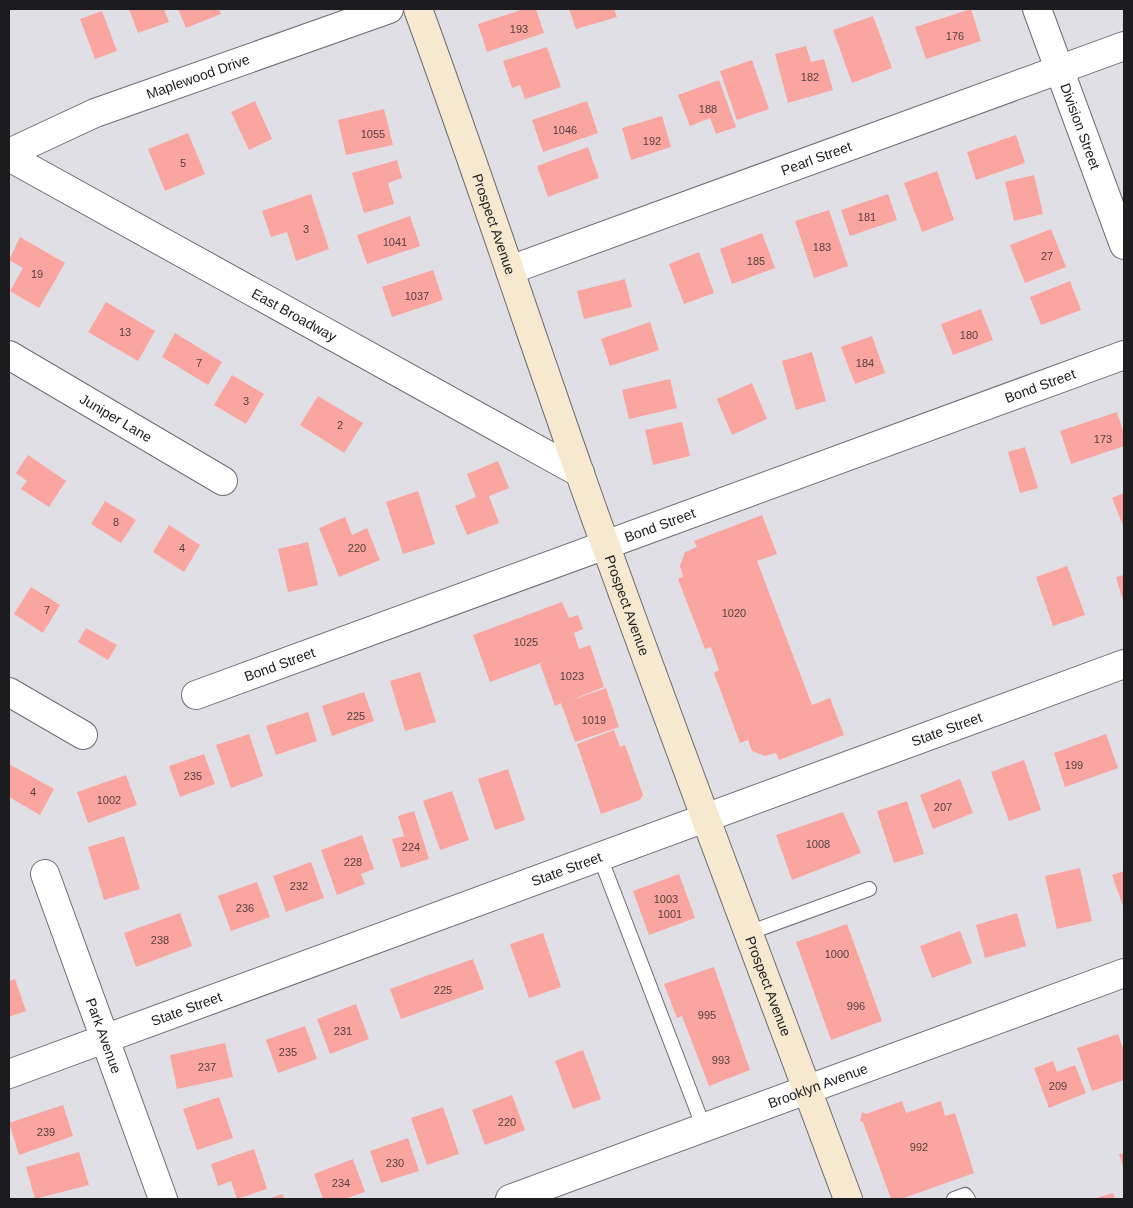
<svg xmlns="http://www.w3.org/2000/svg" width="1133" height="1208" font-family="Arial,sans-serif">
<rect width="100%" height="100%" fill="#e1dfe6"/>
<g fill="#fba5a0">
<path d="M129,9h35l5,13 -31,11z"/>
<path d="M178,9h41l2,5 -35,14z"/>
<path d="M524,9h12l8,24 -57,19 -9,-28z"/>
<path d="M569,9h45l3,8 -41,12z"/>
<path d="M971,9l10,32 -55,18 -11,-32z"/>
<path d="M102,11l15,40 -22,8 -15,-40z"/>
<path d="M873,16l19,52 -40,15 -19,-53z"/>
<path d="M806,46l5,16 13,-3 9,31 -45,13 -13,-49z"/>
<path d="M547,47l14,40 -36,12 -5,-14 -8,3 -9,-27z"/>
<path d="M752,60l17,49 -32,11 -17,-49z"/>
<path d="M719,80l17,47 -20,7 -6,-16 -20,8 -12,-31z"/>
<path d="M255,101l17,38 -23,11 -18,-38z"/>
<path d="M587,101l11,32 -55,19 -11,-32z"/>
<path d="M384,109l9,36 -47,10 -8,-35z"/>
<path d="M662,116l9,31 -40,13 -9,-32z"/>
<path d="M188,133l17,41 -40,17 -17,-42z"/>
<path d="M1016,135l9,28 -49,17 -9,-28z"/>
<path d="M588,147l11,31 -51,19 -11,-31z"/>
<path d="M397,160l5,18 -14,5 6,21 -30,9 -12,-40z"/>
<path d="M937,171l17,49 -32,12 -18,-49z"/>
<path d="M1034,175l9,39 -29,7 -9,-39z"/>
<path d="M311,194l18,55 -33,12 -9,-29 -16,5 -9,-26z"/>
<path d="M888,194l9,26 -47,16 -9,-26z"/>
<path d="M829,210l19,56 -34,12 -19,-57z"/>
<path d="M410,216l10,30 -53,18 -10,-29z"/>
<path d="M1051,229l15,38 -41,16 -15,-38z"/>
<path d="M762,233l13,35 -43,16 -12,-35z"/>
<path d="M20,237l45,26 -26,45 -29,-17 13,-23 -14,-8z"/>
<path d="M699,252l15,41 -30,11 -15,-40z"/>
<path d="M433,270l10,30 -51,17 -10,-30z"/>
<path d="M625,279l7,28 -48,12 -7,-28z"/>
<path d="M1070,281l11,29 -40,15 -11,-28z"/>
<path d="M106,302l49,29 -17,30 -50,-29z"/>
<path d="M981,309l12,31 -40,15 -12,-31z"/>
<path d="M650,322l9,28 -49,16 -9,-27z"/>
<path d="M175,333l47,29 -14,23 -46,-28z"/>
<path d="M872,336l13,37 -30,11 -14,-37z"/>
<path d="M812,352l14,49 -30,9 -14,-49z"/>
<path d="M232,375l32,19 -18,30 -32,-19z"/>
<path d="M670,379l7,29 -48,11 -7,-29z"/>
<path d="M752,383l15,36 -35,16 -15,-36z"/>
<path d="M318,396l45,27 -19,30 -44,-28z"/>
<path d="M1117,412l7,22v12l-53,18 -11,-33z"/>
<path d="M682,422l8,34 -37,9 -8,-35z"/>
<path d="M1025,447l13,41 -18,5 -12,-41z"/>
<path d="M28,455l38,26 -17,26 -28,-18 6,-8 -11,-8z"/>
<path d="M498,461l11,27 -20,8 10,27 -32,12 -12,-29 21,-9 -9,-23z"/>
<path d="M418,491l17,53 -32,10 -17,-52z"/>
<path d="M1124,493v35l-12,-30z"/>
<path d="M105,501l31,19 -15,23 -30,-19z"/>
<path d="M762,515l15,39 -20,7 55,144 18,-7 14,37 -65,25 -3,-7 -11,3 -13,-5 -4,-11 -8,3 -26,-70 5,-3 -8,-23 -6,2 -27,-70 5,-3 -3,-10 5,-14 12,-5 -3,-6z"/>
<path d="M345,517l7,18 15,-7 13,32 -41,17 -20,-49z"/>
<path d="M169,525l31,20 -16,27 -31,-20z"/>
<path d="M308,542l10,43 -30,7 -10,-43z"/>
<path d="M1067,566l18,49 -32,11 -17,-49z"/>
<path d="M1124,575v29l-8,-27z"/>
<path d="M31,587l29,18 -17,28 -29,-19z"/>
<path d="M562,602l7,16 9,-3 5,14 -9,4 5,16 11,-4 14,42 -35,14 37,-13 13,39 -44,15 -14,-39 -6,3 -15,-42 9,-4 -59,22 -17,-47z"/>
<path d="M86,628l31,17 -9,15 -30,-18z"/>
<path d="M420,672l16,50 -31,9 -15,-50z"/>
<path d="M364,692l10,29 -42,15 -10,-30z"/>
<path d="M308,712l9,29 -41,14 -10,-29z"/>
<path d="M614,730l6,17 5,-2 18,50 -3,5 -39,14 -24,-70z"/>
<path d="M249,734l14,42 -32,12 -15,-43z"/>
<path d="M1106,734l12,34 -53,19 -11,-34z"/>
<path d="M204,754l11,30 -35,13 -11,-31z"/>
<path d="M1024,760l17,50 -32,11 -18,-49z"/>
<path d="M9,764l45,25 -14,26 -31,-18z"/>
<path d="M508,769l17,51 -30,10 -17,-51z"/>
<path d="M126,775l11,30 -49,18 -11,-31z"/>
<path d="M960,779l13,34 -40,16 -13,-34z"/>
<path d="M452,791l17,49 -29,10 -17,-49z"/>
<path d="M907,801l17,53 -30,9 -17,-52z"/>
<path d="M414,811l15,48 -28,9 -9,-29 12,-3 -6,-20z"/>
<path d="M843,812l18,41 -69,27 -16,-45z"/>
<path d="M362,835l12,34 -13,5 4,10 -28,11 -16,-45z"/>
<path d="M124,836l16,53 -36,11 -16,-53z"/>
<path d="M311,862l13,36 -38,14 -13,-36z"/>
<path d="M1080,868l12,53 -35,8 -12,-53z"/>
<path d="M1124,871v38l-12,-34z"/>
<path d="M679,874l16,44 -46,17 -16,-44z"/>
<path d="M257,882l13,35 -39,14 -13,-35z"/>
<path d="M180,913l12,33 -56,21 -12,-34z"/>
<path d="M1017,913l9,33 -41,12 -9,-33z"/>
<path d="M847,924l35,97 -51,19 -35,-98z"/>
<path d="M960,931l12,32 -40,15 -12,-32z"/>
<path d="M543,933l18,54 -32,11 -19,-54z"/>
<path d="M473,959l11,30 -83,30 -11,-30z"/>
<path d="M714,967l36,103 -41,16 -27,-70 -5,2 -13,-34z"/>
<path d="M15,979l11,32 -17,6v-36z"/>
<path d="M356,1004l13,35 -39,15 -13,-35z"/>
<path d="M305,1026l12,33 -39,14 -12,-33z"/>
<path d="M1118,1034l6,17v29l-32,11 -15,-43z"/>
<path d="M225,1043l8,34 -56,12 -7,-34z"/>
<path d="M583,1050l18,49 -28,10 -18,-48z"/>
<path d="M1053,1061l4,11 18,-7 11,28 -37,15 -15,-40z"/>
<path d="M512,1095l13,35 -40,15 -13,-35z"/>
<path d="M219,1097l14,41 -36,12 -14,-41z"/>
<path d="M902,1101l4,12 35,-12 4,15 10,-3 19,60 -73,26h-10l-28,-77 -3,-1 2,-9 4,2z"/>
<path d="M63,1105l10,31 -54,19 -10,-32z"/>
<path d="M443,1107l16,47 -32,11 -16,-47z"/>
<path d="M408,1138l11,33 -38,12 -11,-32z"/>
<path d="M254,1149l13,40 -30,10 -6,-18 -13,5 -7,-22z"/>
<path d="M79,1152l10,33 -54,14 -9,-32z"/>
<path d="M1124,1153v17l-5,-16z"/>
<path d="M353,1159l12,33 -21,7h-21l-9,-25z"/>
<path d="M1113,1193l2,6h-22z"/>
<path d="M282,1194l3,5h-17z"/>
</g>
<g fill="none" stroke-linecap="round" stroke-linejoin="round">
<defs>
<g id="service">
<path d="M600,857l104,271"/>
<path d="M748,933l121,-44"/>
<path d="M954,1199l11,-4 3,4"/>
</g>
<g id="minor">
<path id="s1" d="M1037,9l87,236"/>
<path id="s2" d="M9,153l86,-40 294,-104"/>
<path id="s3" d="M9,157l571,316"/>
<path id="s4" d="M510,270l614,-224"/>
<path id="s5" d="M9,355l214,126"/>
<path d="M9,692l74,43"/>
<path id="s6" d="M196,695l928,-340"/>
<path id="s7" d="M45,874l118,325"/>
<path id="s8" d="M9,1074l1115,-410"/>
<path id="s9" d="M510,1199l614,-226"/>
</g>
<g id="secondary">
<path id="s10" d="M418,9c56,153 107,308 161,462 86,244 179,486 269,728"/>
</g>
</defs>
<use href="#service" stroke="#6e6c72" stroke-width="16"/>
<use href="#minor" stroke="#6e6c72" stroke-width="30"/>
<use href="#secondary" stroke="#6e6c72" stroke-width="30"/>
<use href="#service" stroke="#fff" stroke-width="14"/>
<use href="#minor" stroke="#fff" stroke-width="28"/>
<use href="#secondary" stroke="#f6e9d0" stroke-width="28"/>
</g>
<g text-anchor="middle" dominant-baseline="central" stroke-width="4.5" stroke-linejoin="round" paint-order="stroke">
<g font-size="11" fill="#543e3e">
<text x="519" y="29">193</text>
<text x="955" y="36">176</text>
<text x="810" y="77">182</text>
<text x="708" y="109">188</text>
<text x="565" y="130">1046</text>
<text x="373" y="134">1055</text>
<text x="652" y="141">192</text>
<text x="183" y="163">5</text>
<text x="867" y="217">181</text>
<text x="306" y="229">3</text>
<text x="395" y="242">1041</text>
<text x="822" y="247">183</text>
<text x="1047" y="256">27</text>
<text x="756" y="261">185</text>
<text x="37" y="274">19</text>
<text x="417" y="296">1037</text>
<text x="125" y="332">13</text>
<text x="969" y="335">180</text>
<text x="199" y="363">7</text>
<text x="865" y="363">184</text>
<text x="246" y="401">3</text>
<text x="340" y="425">2</text>
<text x="1103" y="439">173</text>
<text x="116" y="522">8</text>
<text x="182" y="548">4</text>
<text x="357" y="548">220</text>
<text x="47" y="610">7</text>
<text x="734" y="613">1020</text>
<text x="526" y="642">1025</text>
<text x="572" y="676">1023</text>
<text x="356" y="716">225</text>
<text x="594" y="720">1019</text>
<text x="1074" y="765">199</text>
<text x="193" y="776">235</text>
<text x="33" y="792">4</text>
<text x="109" y="800">1002</text>
<text x="943" y="807">207</text>
<text x="818" y="844">1008</text>
<text x="411" y="847">224</text>
<text x="353" y="862">228</text>
<text x="299" y="886">232</text>
<text x="666" y="899">1003</text>
<text x="245" y="908">236</text>
<text x="670" y="914">1001</text>
<text x="160" y="940">238</text>
<text x="837" y="954">1000</text>
<text x="443" y="990">225</text>
<text x="856" y="1006">996</text>
<text x="707" y="1015">995</text>
<text x="343" y="1031">231</text>
<text x="288" y="1052">235</text>
<text x="721" y="1060">993</text>
<text x="207" y="1067">237</text>
<text x="1058" y="1086">209</text>
<text x="507" y="1122">220</text>
<text x="46" y="1132">239</text>
<text x="919" y="1147">992</text>
<text x="395" y="1163">230</text>
<text x="341" y="1183">234</text>
</g>
<g font-size="14" fill="#1c1b1e" stroke="#fff">
<text stroke="none"><textPath href="#s2" startOffset="204">Maplewood Drive</textPath></text>
<text stroke="none"><textPath href="#s1" startOffset="125">Division Street</textPath></text>
<text stroke="none"><textPath href="#s4" startOffset="326">Pearl Street</textPath></text>
<text stroke="none"><textPath href="#s10" startOffset="228">Prospect Avenue</textPath></text>
<text stroke="none"><textPath href="#s3" startOffset="326">East Broadway</textPath></text>
<text stroke="none"><textPath href="#s6" startOffset="899">Bond Street</textPath></text>
<text stroke="none"><textPath href="#s5" startOffset="124">Juniper Lane</textPath></text>
<text stroke="none"><textPath href="#s6" startOffset="494">Bond Street</textPath></text>
<text stroke="none"><textPath href="#s10" startOffset="632">Prospect Avenue</textPath></text>
<text stroke="none"><textPath href="#s6" startOffset="89">Bond Street</textPath></text>
<text stroke="none"><textPath href="#s8" startOffset="999">State Street</textPath></text>
<text stroke="none"><textPath href="#s8" startOffset="594">State Street</textPath></text>
<text stroke="none"><textPath href="#s10" startOffset="1038">Prospect Avenue</textPath></text>
<text stroke="none"><textPath href="#s8" startOffset="189">State Street</textPath></text>
<text stroke="none"><textPath href="#s7" startOffset="172">Park Avenue</textPath></text>
<text stroke="none"><textPath href="#s9" startOffset="328">Brooklyn Avenue</textPath></text>
</g>
</g>
<rect width="1133" height="1208" fill="none" stroke="#1c1b1e" stroke-width="20"/>
</svg>
